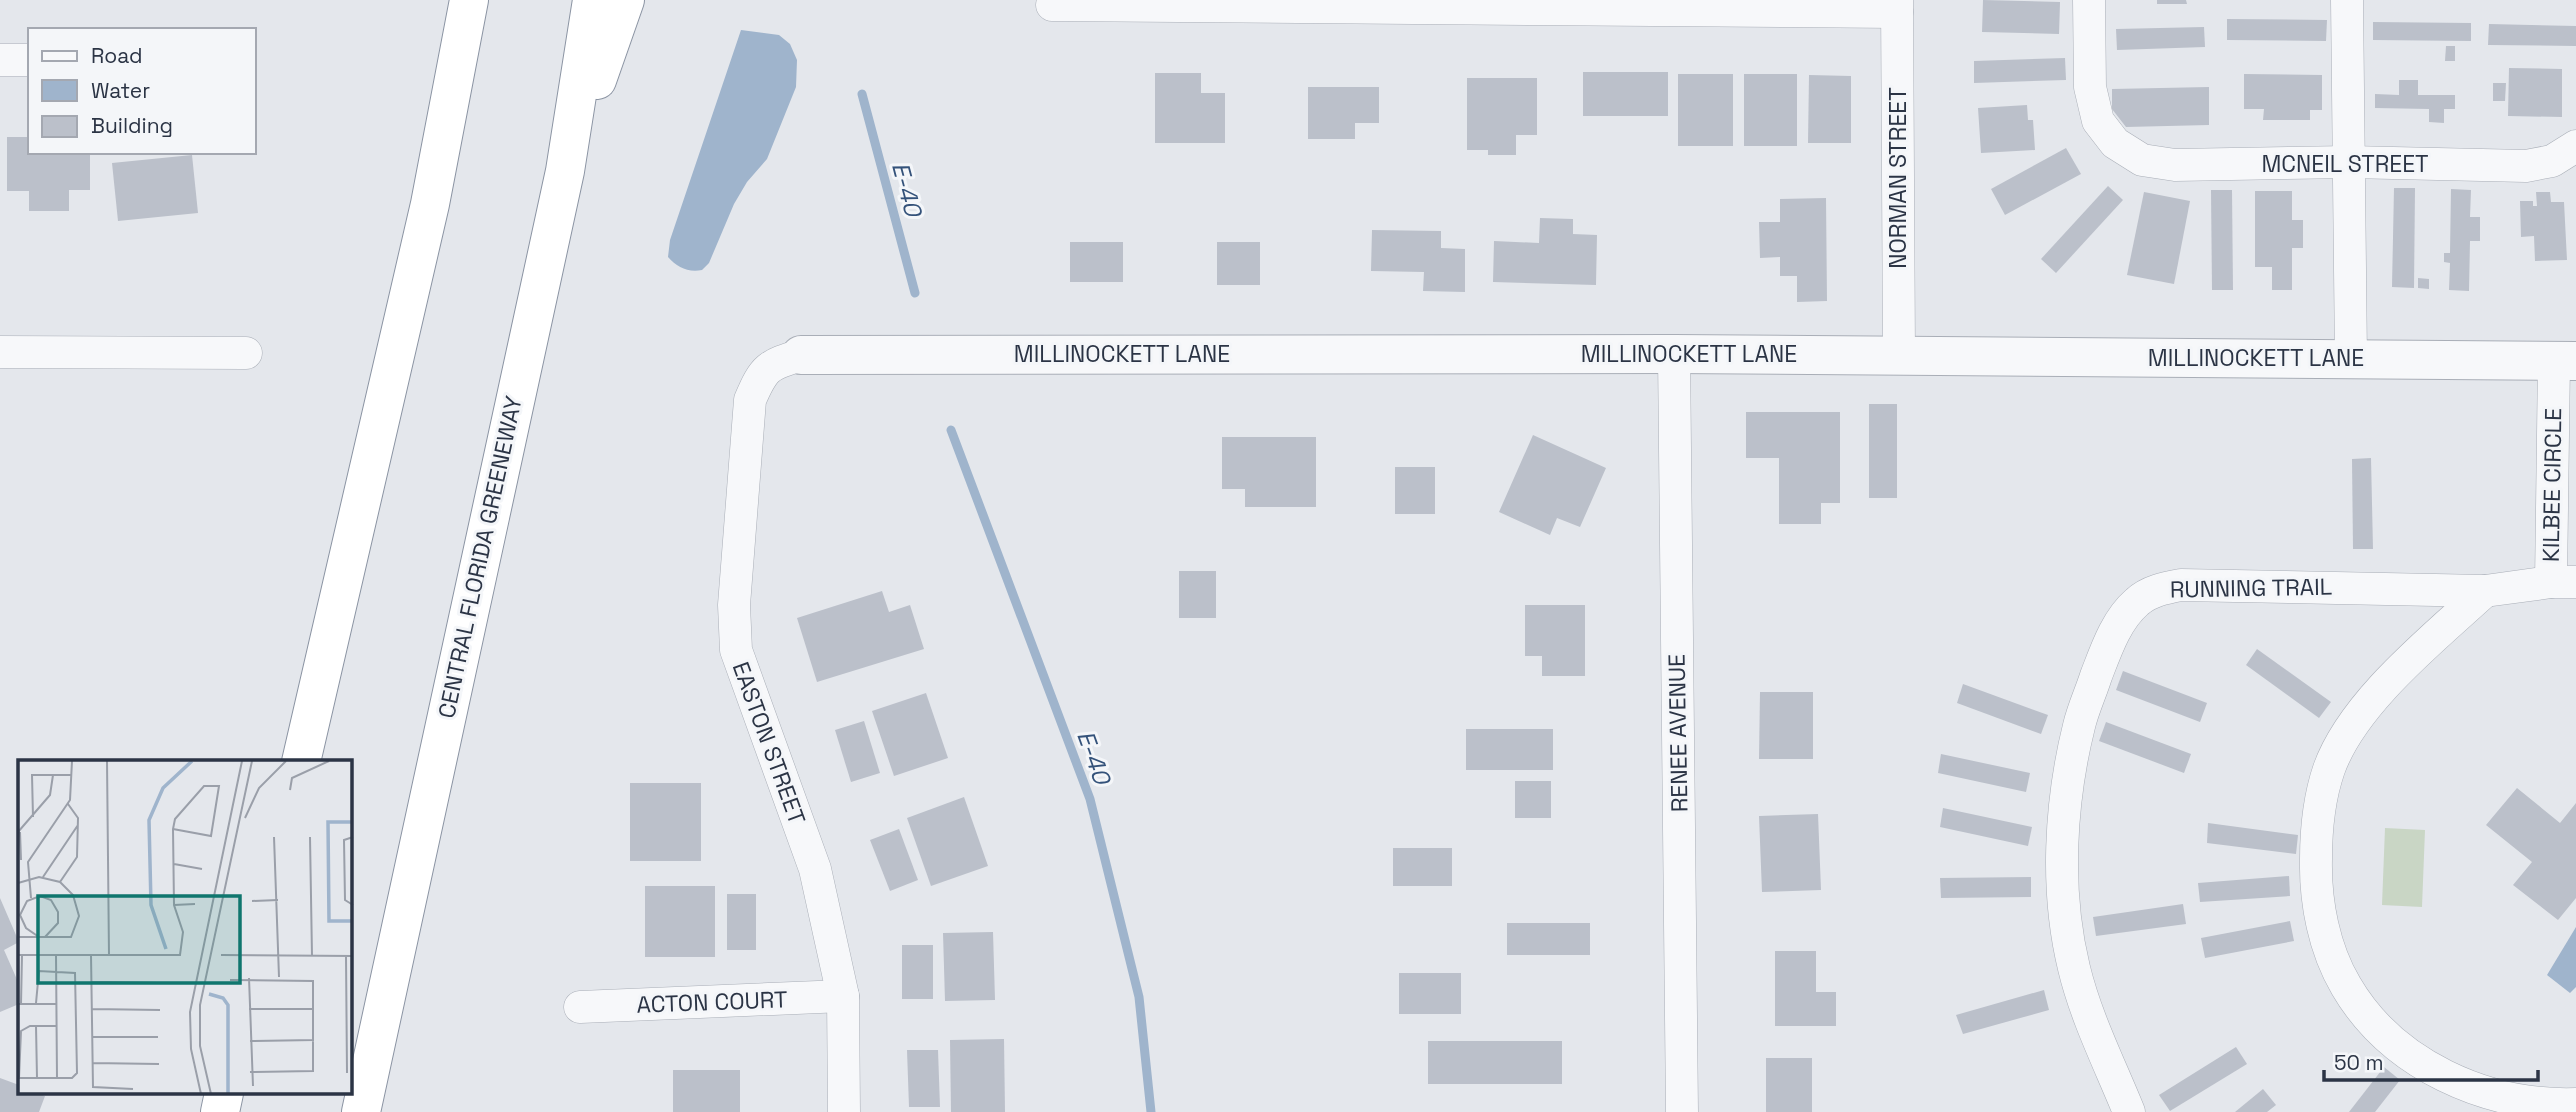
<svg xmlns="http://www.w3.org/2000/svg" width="2576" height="1112" font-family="'Space Grotesk',sans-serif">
<rect width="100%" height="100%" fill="#e4e7ec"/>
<path fill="#c9d6c5" d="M2385,828l40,2 -3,77 -40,-2z"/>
<g fill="#9fb4cc">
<path d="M741,30l38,5 11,9 7,16 -1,27 -29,72 -20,23 -13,22 -25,59 -7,7c-14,3 -25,-3 -34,-13l2,-17z"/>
<path d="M2576,927v60l-6,6 -23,-18z"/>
</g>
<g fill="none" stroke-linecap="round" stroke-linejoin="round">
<g stroke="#9fb4cc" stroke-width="9">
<path d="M862,94l53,199"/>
<path d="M951,430l139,369 49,198 12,115"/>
</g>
</g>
<g fill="#bbc0ca">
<path d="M1983,0l77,2 -1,32 -77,-2z"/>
<path d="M2157,0h29l1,4h-30z"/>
<path d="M2227,19l100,1 -1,21 -99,-1z"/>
<path d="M2373,22l98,1v18l-98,-1z"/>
<path d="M2489,24l87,2v20l-88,-1z"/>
<path d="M2204,27l1,20 -88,3 -1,-21z"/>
<path d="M2446,46h9v15h-10z"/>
<path d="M2065,58l1,22 -92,3v-22z"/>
<path d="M2509,68l53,1v48l-54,-1z"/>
<rect x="1583" y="72" width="85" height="44"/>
<path d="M1155,73h46v20h24v50h-70z"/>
<rect x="1678" y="74" width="55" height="72"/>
<rect x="1744" y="74" width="53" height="72"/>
<path d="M2244,74l78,1v35h-12v10h-47l1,-11h-20z"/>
<path d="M1809,75l42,1v67h-43z"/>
<path d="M1467,78h70v57h-21v20h-28v-5h-21z"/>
<path d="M2399,80h19v15h37v14h-11v14l-15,-1v-13l-54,-1v-14l24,1z"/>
<path d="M2493,83h13l-1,18h-12z"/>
<path d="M1308,87h71v36h-24v16h-47z"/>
<path d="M2209,87v38l-83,2 -14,-18v-20z"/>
<path d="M2027,105l1,15h5l2,30 -54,3 -3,-45z"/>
<path d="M7,137h23v15h60v38h-21v21h-40v-20h-22z"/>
<path d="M2066,148l15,26 -76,41 -14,-26z"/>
<path d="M192,155l6,58 -80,8 -6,-58z"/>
<path d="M2108,186l15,14 -67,73 -15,-14z"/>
<path d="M2394,188h21l-1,100 -22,-1z"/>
<path d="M2451,189l20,1 -1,27h10v24h-10l-1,50 -20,-1 1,-27 -6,-1v-9h6z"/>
<path d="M2211,190h21l1,100h-21z"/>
<path d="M2255,191h37v29h11v28h-11v42h-20v-23h-17z"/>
<path d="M2144,192l46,9 -16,83 -47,-9z"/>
<path d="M2536,192h14l1,10h13l3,58 -32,1 -1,-25 -13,1 -1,-36h13v5h4z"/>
<path d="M1826,198l1,103 -30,1v-26h-17v-19l-20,1 -1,-36h21v-23z"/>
<path d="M1540,218l33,1v15l24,1 -1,50 -103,-3 1,-41 45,2z"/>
<path d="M1372,230l69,1v17l24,1v43l-42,-1 1,-19 -53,-1z"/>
<rect x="1070" y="242" width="53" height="40"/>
<rect x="1217" y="242" width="43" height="43"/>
<path d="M2418,278l11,1v10l-11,-1z"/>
<rect x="1869" y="404" width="28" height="94"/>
<path d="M1746,412h94v91h-19v21h-42v-66h-33z"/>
<path d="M1533,435l73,33 -26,59 -23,-9 -7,17 -51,-23z"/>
<path d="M1222,437h94v70h-71v-18h-23z"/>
<path d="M2371,458l2,91h-20l-1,-90z"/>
<rect x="1395" y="467" width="40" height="47"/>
<rect x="1179" y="571" width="37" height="47"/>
<path d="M882,591l7,21 21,-7 14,44 -107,33 -20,-64z"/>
<path d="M1525,605h60v71h-43v-20h-17z"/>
<path d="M2257,649l74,53 -12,16 -73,-53z"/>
<path d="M2123,671l84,32 -7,19 -84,-32z"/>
<path d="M1963,684l85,31 -7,19 -84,-31z"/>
<path d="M1760,692h53v67h-54z"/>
<path d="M926,693l22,65 -54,18 -22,-65z"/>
<path d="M864,721l16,52 -29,9 -16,-52z"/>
<path d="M2106,722l85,32 -7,19 -85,-32z"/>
<rect x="1466" y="729" width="87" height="41"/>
<path d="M1941,754l89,19 -4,19 -88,-19z"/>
<rect x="1515" y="781" width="36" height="37"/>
<rect x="630" y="783" width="71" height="78"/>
<path d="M2517,788l43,35 16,-20v95l-18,22 -45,-35 19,-23 -46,-37z"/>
<path d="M964,797l24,69 -57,20 -24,-68z"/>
<path d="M1943,808l89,19 -4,19 -88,-19z"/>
<path d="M1818,814l3,76 -59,2 -3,-76z"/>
<path d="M2208,823l90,12 -2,19 -89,-11z"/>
<path d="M899,829l19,51 -28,11 -20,-51z"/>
<rect x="1393" y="848" width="59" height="38"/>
<path d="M2289,876l1,20 -90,6 -2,-19z"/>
<path d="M2031,877v20l-90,1 -1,-20z"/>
<rect x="645" y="886" width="70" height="71"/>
<rect x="727" y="894" width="29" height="56"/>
<path d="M0,898l19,44 -15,8 15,34v20l-19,8z"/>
<path d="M2183,904l3,20 -90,12 -3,-19z"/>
<path d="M2290,921l4,20 -89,17 -4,-20z"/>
<rect x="1507" y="923" width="83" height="32"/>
<path d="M993,932l2,68 -50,1 -2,-68z"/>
<rect x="902" y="945" width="31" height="54"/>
<path d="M1775,951h41v41h20v34h-61z"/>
<rect x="1399" y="973" width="62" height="41"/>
<path d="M2044,990l5,20 -86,24 -7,-19z"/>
<path d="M1004,1039l1,73h-54l-1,-72z"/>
<rect x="1428" y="1041" width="134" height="43"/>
<path d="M2236,1047l11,17 -77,47 -11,-16z"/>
<path d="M907,1050h31l2,57h-31z"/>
<rect x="1766" y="1058" width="46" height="54"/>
<path d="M2384,1067l16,13 -25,32h-26z"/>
<rect x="673" y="1070" width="67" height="42"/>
<path d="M0,1078l19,7v8h18l8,3 -6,16h-39z"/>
<path d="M2263,1089l13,16 -9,7h-32z"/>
</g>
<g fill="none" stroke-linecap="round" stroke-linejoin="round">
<defs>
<g id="minor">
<path d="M1897,0l2,355"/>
<path d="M2089,0l1,87 8,34 17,22 27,17 33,5 174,-3 177,4 26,-5 24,-15"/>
<path d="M2347,0l4,359"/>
<path d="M1052,5l845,7"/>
<path d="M0,60h30"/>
<path d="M0,352l246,1"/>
<path d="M1674,354l8,758"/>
<path d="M801,355c-33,10 -37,12 -51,45l-16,205 2,45 79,219 28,127 1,116"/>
<path d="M2551,582l3,-221"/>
<path d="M2485,591c-52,48 -132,111 -156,178 -10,29 -13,60 -13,90 -1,43 8,90 30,127 46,79 141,121 230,118"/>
<path d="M580,1007l263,-11"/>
<path d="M2129,1112c-19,-47 -43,-94 -55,-144 -19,-77 -14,-166 5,-242 4,-17 12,-34 17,-50 10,-26 20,-56 41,-74 12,-11 28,-14 44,-17l304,6 66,-9h25"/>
</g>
<path id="tertiary" d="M801,355l873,-1 902,7"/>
<g id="motorway">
<path d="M597,80l28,-80"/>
<path d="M301,762l129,-558 39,-204"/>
<path d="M220,1112l4,-19"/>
<path d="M361,1112l204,-941 27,-171"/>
</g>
</defs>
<use href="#minor" stroke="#a9aeb7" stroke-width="33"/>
<use href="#tertiary" stroke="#a9aeb7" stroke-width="40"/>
<use href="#motorway" stroke="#8b94a3" stroke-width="40"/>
<use href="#minor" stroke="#f7f8fa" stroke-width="32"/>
<use href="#tertiary" stroke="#f7f8fa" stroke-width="38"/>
<use href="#motorway" stroke="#fff" stroke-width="38"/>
</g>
<g text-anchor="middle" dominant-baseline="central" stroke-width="6" stroke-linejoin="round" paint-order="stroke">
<g font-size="23" fill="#2b3445" stroke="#f4f6f9">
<text x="2345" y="164">MCNEIL STREET</text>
<text transform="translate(1898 178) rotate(-90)">NORMAN STREET</text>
<text x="1122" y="354">MILLINOCKETT LANE</text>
<text x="1689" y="354">MILLINOCKETT LANE</text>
<text x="2256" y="358">MILLINOCKETT LANE</text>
<text transform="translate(2552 485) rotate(-89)">KILBEE CIRCLE</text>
<text transform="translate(480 557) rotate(-78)">CENTRAL FLORIDA GREENEWAY</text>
<text transform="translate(2251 588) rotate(-1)">RUNNING TRAIL</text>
<text transform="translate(1678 733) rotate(-91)">RENEE AVENUE</text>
<text transform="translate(769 743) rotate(70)">EASTON STREET</text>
<text transform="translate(712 1002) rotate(-2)">ACTON COURT</text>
</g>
<g font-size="24" font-style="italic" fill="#34527a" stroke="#f4f6f9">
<text transform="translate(907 189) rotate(75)">E-40</text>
<text transform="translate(1094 757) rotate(70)">E-40</text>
</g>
</g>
<g transform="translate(18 760)">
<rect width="334" height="334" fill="#e4e7ec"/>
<path fill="none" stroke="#9fb4cc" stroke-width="3.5" d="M335,62h-25l1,99h24M148,189l-15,-44 -2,-85 14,-32 29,-27M191,234l14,4 5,7v89"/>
<path fill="none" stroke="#9a9fa9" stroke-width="2" d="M89,1l2,194M272,30l2,-12 37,-17M15,57l-1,-42h40M227,58l14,-30 27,-27M0,72l32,-37 3,-20M2,72l1,28M256,77l5,140M292,77l2,119M335,77l-9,3 1,60 8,5M156,104l28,5M25,117l35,-52M42,122l17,-25 1,-39 -10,-14M0,123l21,-6 21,5 13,13 6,21 -8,21h-53M13,138l-3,-36 42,-62 2,-39M234,141l26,-1M156,145l21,-1M21,177l-13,-9 -6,-13 7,-14 13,-5 11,4 7,12v11l-13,14M0,195h162l3,-23 -9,-27 -1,-76 2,-10 29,-33h15l-8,50 -38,-7M38,195l1,123M73,195l2,132 40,2M203,195l132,1M328,196l1,117M231,218l4,108M212,220l83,1v90l-63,1M74,222l66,1M18,243l3,-32 36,2 2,100 -5,5h-53l2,-47 9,-5h26M0,244h39M3,244l1,-49M74,249l68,1M231,249h65M18,266l1,52M74,277h66M232,281l64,-1M74,303l67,1M183,334l-10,-45 -1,-37 52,-251M193,334l-11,-48v-41l52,-244"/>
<path fill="#0f766e" fill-opacity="0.15" stroke="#0f766e" stroke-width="3.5" d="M20,136h202v87h-202z"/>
<rect width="334" height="334" fill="none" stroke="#2b3445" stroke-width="3.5"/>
</g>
<rect x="28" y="28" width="228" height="126" fill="#f4f6f9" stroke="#a4a8b1" stroke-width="2"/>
<rect x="42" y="51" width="35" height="10" fill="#f7f8fa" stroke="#a4a8b1" stroke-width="2"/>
<text x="91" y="63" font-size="21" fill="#2b3445">Road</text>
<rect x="42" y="80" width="35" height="21" fill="#9fb4cc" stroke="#a4a8b1" stroke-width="2"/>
<text x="91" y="98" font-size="21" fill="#2b3445">Water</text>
<rect x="42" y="116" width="35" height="21" fill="#bbc0ca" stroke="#a4a8b1" stroke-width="2"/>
<text x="91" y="133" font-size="21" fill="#2b3445">Building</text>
<path d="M2324 1070v10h214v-10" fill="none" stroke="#2b3445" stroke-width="3.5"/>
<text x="2334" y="1070" font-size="21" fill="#2b3445" stroke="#f4f6f9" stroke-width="5" paint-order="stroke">50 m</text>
</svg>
